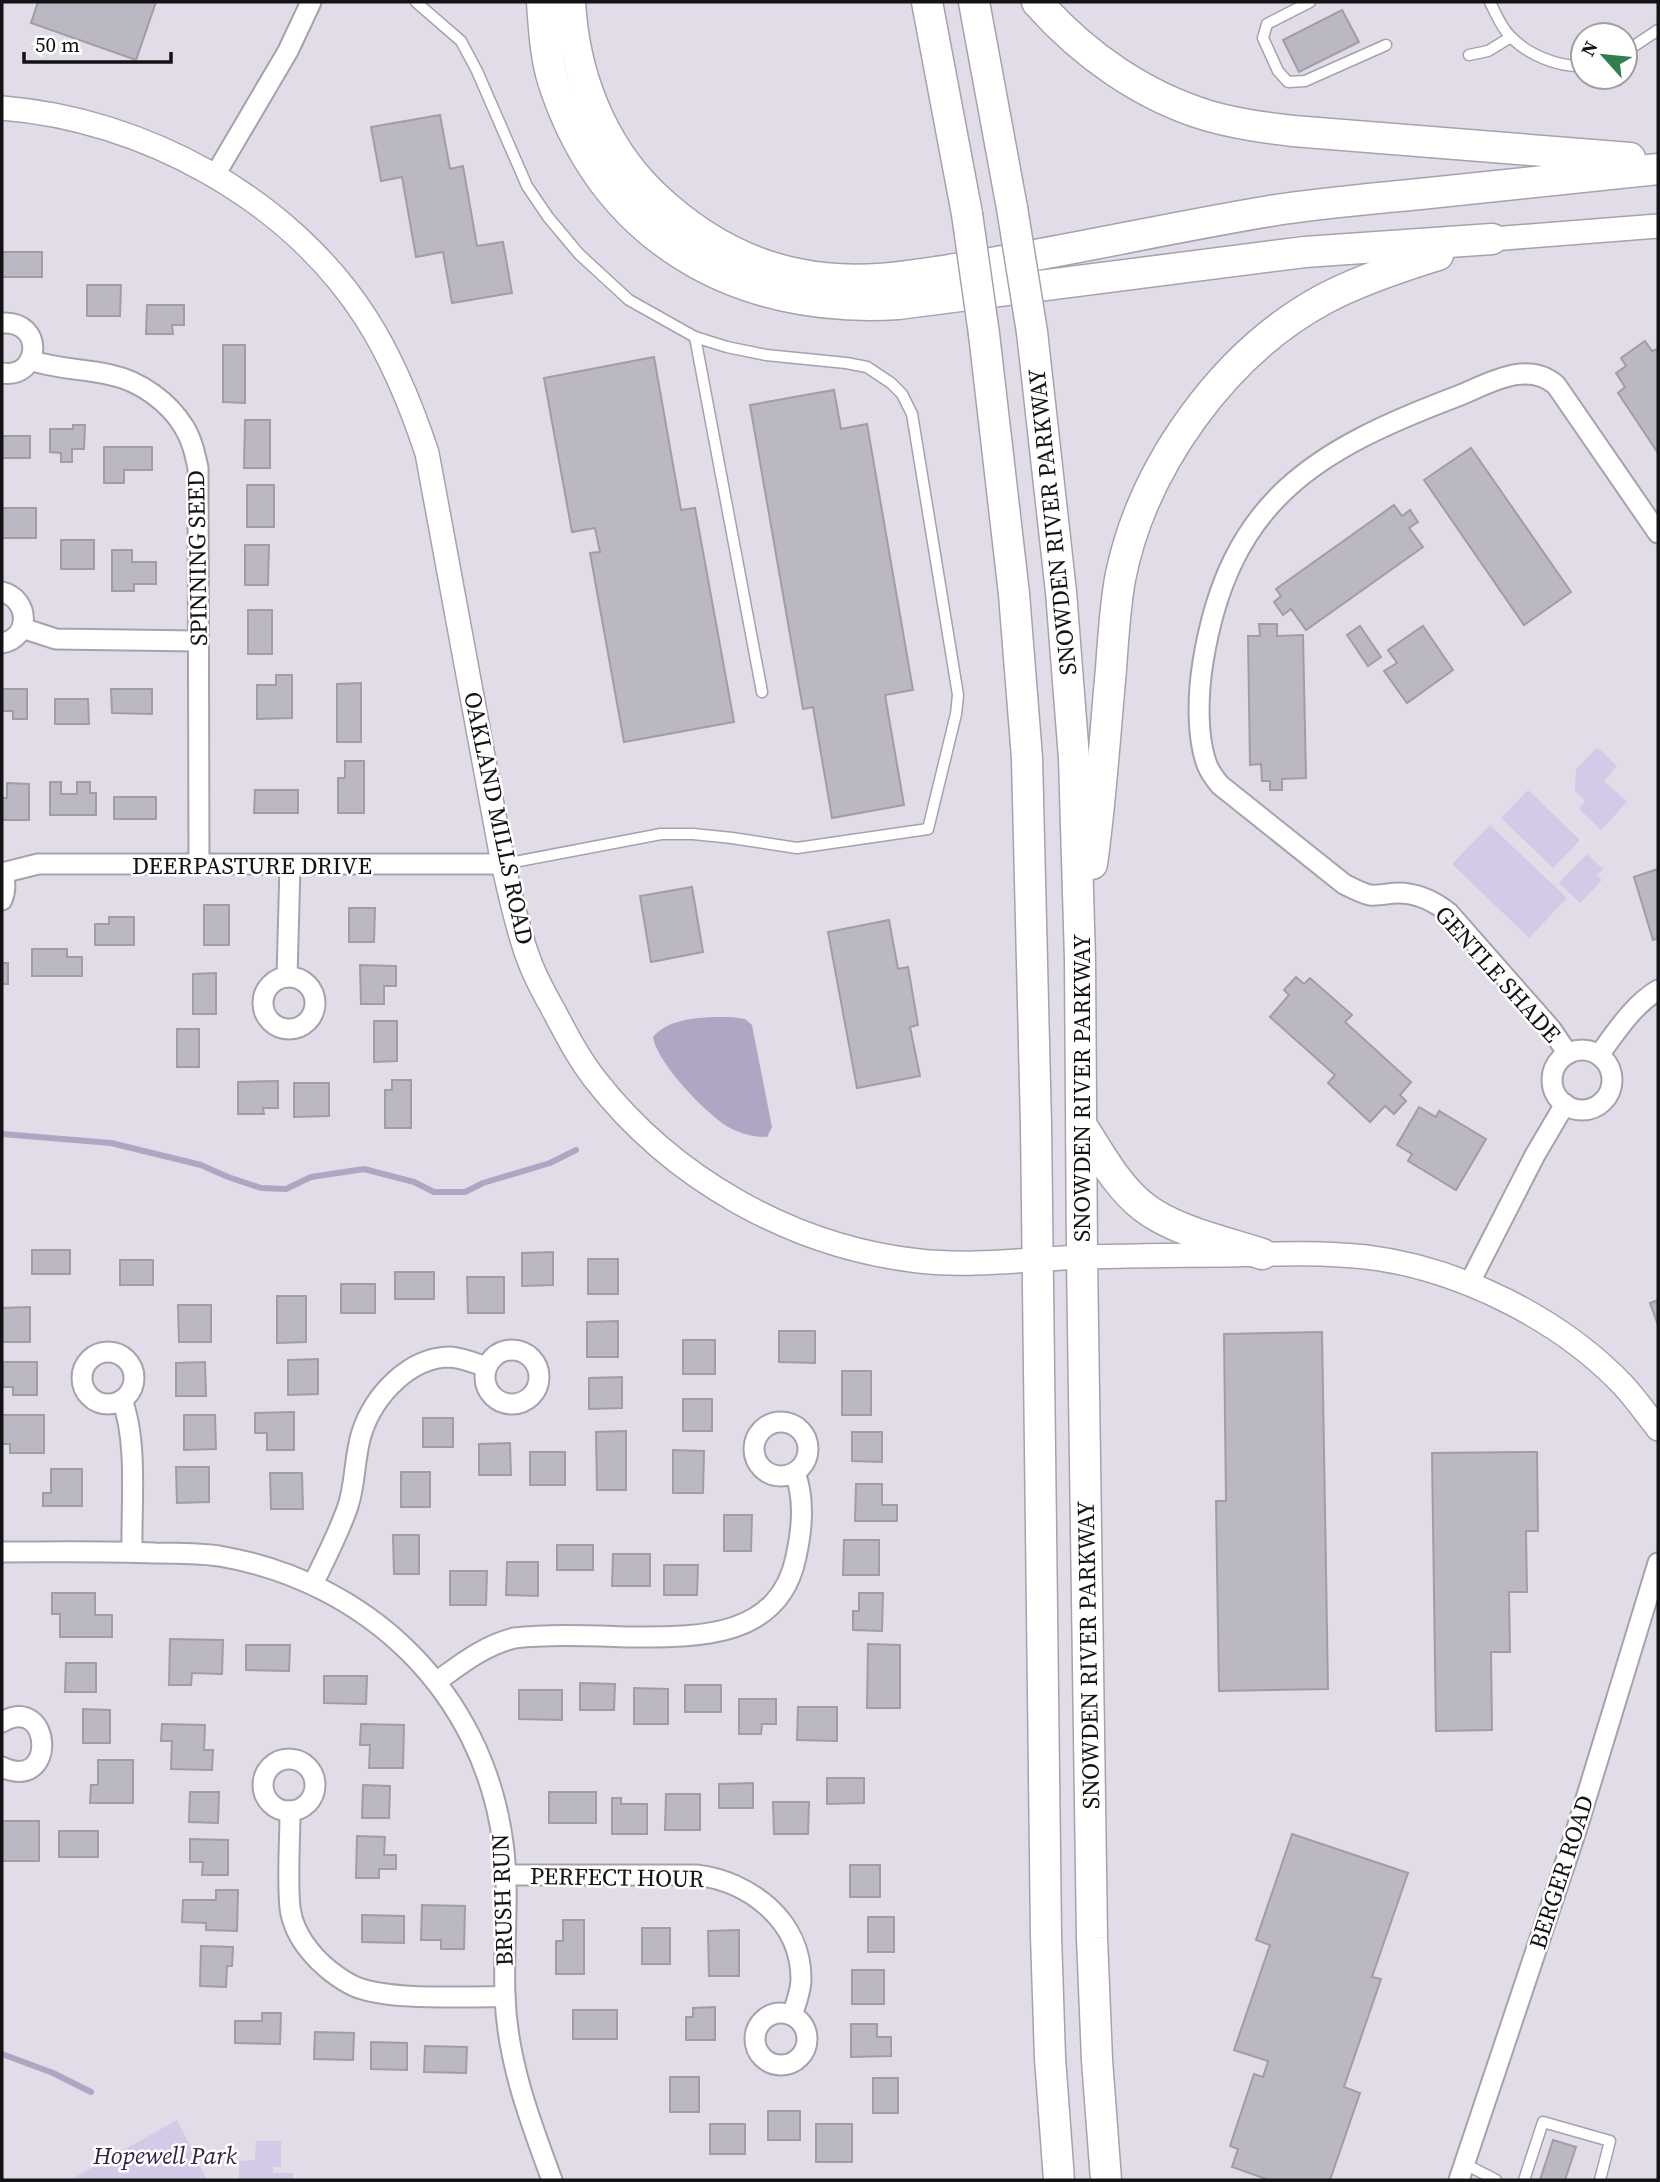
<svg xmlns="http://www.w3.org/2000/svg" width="1660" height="2182" font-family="'Source Serif 4',serif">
<rect width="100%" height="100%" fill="#e1dce8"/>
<g fill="#d4c9e6">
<path d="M1597,747l20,19 -13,15 23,21 -26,28 -22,-21 6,-8 -10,-10 1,-21z"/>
<path d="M1528,790l52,50 -27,28 -52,-50z"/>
<path d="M1490,825l77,73 -38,40 -77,-74z"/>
<path d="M1587,854l16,15 -6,6 5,5 -22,23 -21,-20z"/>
<path d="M177,2120l30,60h-137z"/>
<path d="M256,2141h25v26h-8v6h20v7h-54v-19l16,-1z"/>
</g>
<path fill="#b0a5c2" d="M732,1017l13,2 7,6 20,102 -5,10c-13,0 -25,-3 -37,-9 -24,-14 -73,-65 -77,-91 18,-21 54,-20 79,-20z"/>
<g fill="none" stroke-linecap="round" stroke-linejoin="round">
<g stroke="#b0a5c2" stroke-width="6">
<path d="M2,1134l109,9 90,22 27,12 33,11 25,1 25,-12 53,-8 50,13 20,10h31l18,-9 67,-20 26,-13"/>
<path d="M2,2054l51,19 38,19"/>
</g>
</g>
<g fill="#bcb8c3" stroke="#a19da7" stroke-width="2">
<path d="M38,2h118l-20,58 -105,-37z"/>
<path d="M1342,10l17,32 -60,30 -16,-32z"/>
<path d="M440,115l10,54 13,-3 14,80 26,-4 9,51 -60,10 -9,-51 -27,5 -14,-80 -21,4 -10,-54z"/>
<rect x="2" y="252" width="40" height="25"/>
<path d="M87,285h34l-1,31h-33z"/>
<path d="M147,305h37v20h-12l1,9h-27z"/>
<path d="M1645,341l7,10 6,-2v104l-40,-60 7,-6 -9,-14 10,-7 -5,-8z"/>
<path d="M223,345h22v58l-22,-1z"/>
<path d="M654,357l27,153 14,-2 39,214 -110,20 -34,-189 10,-1 -5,-24 -23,4 -28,-154z"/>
<path d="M834,390l7,39 26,-5 46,266 -28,5 19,110 -72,13 -19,-111 -10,2 -53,-304z"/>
<path d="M245,420h25v48h-26z"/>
<path d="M73,425h12l-1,24h-12v13h-11v-9l-11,-1v-23h23z"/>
<rect x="2" y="436" width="28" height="22"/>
<path d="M104,447h48v23h-28v13h-20z"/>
<path d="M1471,448l100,144 -47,33 -100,-145z"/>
<rect x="247" y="485" width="27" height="42"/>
<path d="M1394,505l8,11 8,-6 8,12 -9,6 14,19 -117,83 -15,-21 -8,6 -9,-13 7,-6 -5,-7z"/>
<rect x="2" y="508" width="34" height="30"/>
<rect x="61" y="540" width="33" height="29"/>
<path d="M245,545h24l-1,40h-23z"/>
<path d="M112,550h20v12h24v22h-22v7h-22z"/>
<rect x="248" y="610" width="24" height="44"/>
<path d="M1259,624h18v12l26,-1 3,143 -24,1v11h-12v-9h-8l-1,-17 -11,1 -2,-129h12z"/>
<path d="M1360,626l21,31 -13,9 -21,-31z"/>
<path d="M1423,626l30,44 -46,33 -23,-32 13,-8 -9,-13z"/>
<path d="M276,675h16v43l-35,1v-34h19z"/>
<path d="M361,683v59h-24v-58z"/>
<path d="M2,689h25v30h-14v-8h-11z"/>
<path d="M111,689h41v25l-40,-1z"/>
<path d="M55,699h33l1,25h-34z"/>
<path d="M345,761h19v52h-26v-35h7z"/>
<path d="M50,782h11v12h16v-12h13v11h6v22h-46z"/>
<path d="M7,783l22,1v36h-27v-22h5z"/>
<path d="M255,790h43v23h-44z"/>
<rect x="114" y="797" width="42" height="22"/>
<path d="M1658,869v69l-5,2 -19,-63z"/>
<path d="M692,887l11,65 -52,10 -11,-66z"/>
<rect x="204" y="905" width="25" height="40"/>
<path d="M349,908h26l-1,34h-25z"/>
<path d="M109,917h25v28h-39v-21h14z"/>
<path d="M889,920l9,49 10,-2 10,58 -8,2 10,49 -63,12 -29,-156z"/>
<path d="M32,949h35v8h15v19h-50z"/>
<rect x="2" y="963" width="6" height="21"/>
<path d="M360,965l36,1v20h-12v18h-23z"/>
<path d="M216,973v41h-23v-40z"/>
<path d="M1296,977l8,7 6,-6 42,37 -7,7 66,60 -11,13 6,6 -12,13 -9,-8 -15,16 -42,-39 7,-8 -65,-58 19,-22 -5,-5z"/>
<path d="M374,1021h23v40l-23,1z"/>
<rect x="177" y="1029" width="22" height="38"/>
<path d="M392,1080h19v48h-26v-38h7z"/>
<path d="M278,1081v27h-15l1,6h-26v-32z"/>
<path d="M294,1083h35v33l-35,1z"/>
<path d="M1419,1107l17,10 3,-6 47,28 -30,51 -48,-29 4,-7 -15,-9z"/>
<rect x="32" y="1250" width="38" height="24"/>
<path d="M553,1252v33l-31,1v-33z"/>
<rect x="588" y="1259" width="30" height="35"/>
<rect x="120" y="1260" width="33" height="25"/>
<rect x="395" y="1272" width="39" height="27"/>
<path d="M467,1277h37v36h-36z"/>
<rect x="341" y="1284" width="34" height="29"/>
<path d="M277,1296h29v46l-29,1z"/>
<path d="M1658,1300v25l-8,-22z"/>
<path d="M178,1305h33v37h-32z"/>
<path d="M30,1307v35h-28v-34z"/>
<path d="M618,1321v36h-31v-35z"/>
<path d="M779,1331h36v32l-36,-1z"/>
<path d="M1322,1332l6,357 -109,2 -3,-190h10l-2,-167z"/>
<rect x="683" y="1340" width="32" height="34"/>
<path d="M318,1359v35l-30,1v-35z"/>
<path d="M3,1362h34v33h-24v-8h-10z"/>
<path d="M205,1362l1,34h-30v-33z"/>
<rect x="842" y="1371" width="29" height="44"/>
<path d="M622,1377v31l-33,1v-31z"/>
<rect x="683" y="1399" width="29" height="32"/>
<path d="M294,1412v38h-27v-17h-12v-20z"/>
<path d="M2,1415h42v38h-34v-9h-8z"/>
<path d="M184,1415h31l1,34 -32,1z"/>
<rect x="423" y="1418" width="30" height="29"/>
<path d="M626,1431v59h-29l-1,-58z"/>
<path d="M852,1432h30v30l-30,-1z"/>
<path d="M510,1443l1,32h-32v-31z"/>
<path d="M673,1450l31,1 -1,42h-30z"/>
<rect x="530" y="1452" width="35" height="33"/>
<path d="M1537,1452l1,79h-12l1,61h-18l1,60h-19l1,78 -56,1 -4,-278z"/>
<path d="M176,1467h33v35l-32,1z"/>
<path d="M51,1469h31v37h-39v-13h8z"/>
<rect x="401" y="1472" width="29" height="35"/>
<path d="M270,1473h32l1,36h-32z"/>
<path d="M856,1484h26v21h15v16h-42z"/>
<path d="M724,1515h28l-1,36h-27z"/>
<path d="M393,1535h26v39h-25z"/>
<path d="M844,1540h35v35h-36z"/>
<rect x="557" y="1545" width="36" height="25"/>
<path d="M613,1554h37v32h-38z"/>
<path d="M507,1562h31v34l-32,-1z"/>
<path d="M664,1565h34l-1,30h-33z"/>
<path d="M450,1571h37l-1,34h-36z"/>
<path d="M52,1593h43v22h17v22h-52v-23h-8z"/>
<path d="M859,1593h24l-1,38 -29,-1v-19h6z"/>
<path d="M170,1639l53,1 -1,34 -30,-1 -1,12h-22z"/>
<path d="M868,1644l32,1v63h-33z"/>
<path d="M246,1645h44l-1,26 -43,-1z"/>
<path d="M66,1663h30v29h-31z"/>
<path d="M324,1676h43l-1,28 -42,-1z"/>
<path d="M580,1683l35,1 -1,26h-34z"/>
<rect x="685" y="1685" width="36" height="27"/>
<path d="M634,1688l34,1v35h-34z"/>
<path d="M519,1690h43v30l-43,-1z"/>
<path d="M739,1699h37v25h-14l-1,10h-22z"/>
<path d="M798,1707h39v34l-40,-1z"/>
<path d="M83,1709l27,1v33h-27z"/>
<path d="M162,1724l43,1 -1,25h9l-1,20 -41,-1 1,-28h-11z"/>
<path d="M361,1724l43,1 -1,43h-34l1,-23h-10z"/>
<path d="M98,1760h35v43h-43l1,-18h7z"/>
<path d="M827,1778h37v25l-37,1z"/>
<path d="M753,1783v25h-34v-24z"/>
<path d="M363,1785l27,1 -1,32h-27z"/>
<path d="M190,1792h29l-1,31 -29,-1z"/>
<rect x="549" y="1792" width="47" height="31"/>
<path d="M666,1794h34v36h-35z"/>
<path d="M612,1798h9v6h26v30h-35z"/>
<path d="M773,1802h36l-1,32h-34z"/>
<rect x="2" y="1821" width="37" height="40"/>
<rect x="59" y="1831" width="39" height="26"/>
<path d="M1292,1834l116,39 -36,104 9,2 -37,108 16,6 -30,87h-64v-1l-34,-12 6,-18 -8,-3 24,-72 9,3 5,-16 -34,-11 36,-105 -14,-5z"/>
<path d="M357,1836l28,1 -1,18h12v14h-17v9h-23z"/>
<path d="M190,1839l38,1v35h-26l1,-13h-13z"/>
<rect x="850" y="1865" width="30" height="32"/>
<path d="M216,1890h22l-1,41 -31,-1v-7l-24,-1 1,-22h33z"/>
<path d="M422,1905l43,1 -1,43h-23v-9h-20z"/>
<path d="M362,1915l42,1v27l-42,-1z"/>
<rect x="868" y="1917" width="26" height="35"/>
<path d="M563,1920h21v54h-28v-33h7z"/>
<rect x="642" y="1928" width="28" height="36"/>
<path d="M739,1930v46h-30l-1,-45z"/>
<path d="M201,1946l32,1 -1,19h-5l-1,21 -26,-1z"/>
<rect x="852" y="1970" width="32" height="34"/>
<path d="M715,2007v33h-29v-23h7v-9z"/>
<rect x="573" y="2010" width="44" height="29"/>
<path d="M262,2013h19l-1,31 -45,-1v-22h27z"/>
<path d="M851,2024h26v13h14v19l-40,1z"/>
<path d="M315,2032l39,1 -1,27 -39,-1z"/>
<path d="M371,2042l36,1v27l-36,-1z"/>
<path d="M425,2046l42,1 -1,26 -42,-1z"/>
<rect x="670" y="2077" width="29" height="35"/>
<rect x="873" y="2078" width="25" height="35"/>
<rect x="768" y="2111" width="32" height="29"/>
<rect x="710" y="2124" width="35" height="30"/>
<rect x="816" y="2124" width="36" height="38"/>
<path d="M1553,2140l23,7 -11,33h-25z"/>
</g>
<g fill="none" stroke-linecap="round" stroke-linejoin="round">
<defs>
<g id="service">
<path d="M416,2l45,39 16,30 50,115 21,31 31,37 50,46 66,37 32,10 39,8 80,8 21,4 24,16 11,11 10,20 46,281 -2,19 -28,115 -131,19 -65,-10 -39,-4h-32l-157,30"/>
<path d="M1310,2l-43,22 -4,14 15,33 10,11 17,-1 81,-36"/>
<path d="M1490,2c6,12 11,25 20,34 18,19 48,31 73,30"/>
<path d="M1625,52l33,-22"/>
<path d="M1469,55l19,-4 23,-14"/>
<path d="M695,337l67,355"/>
<path d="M1465,2164l31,16"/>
<path d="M1524,2180l19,-58 67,19 -10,39"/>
</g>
<g id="minor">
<path d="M215,175l73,-124 23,-49"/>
<path d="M2,323c43,-3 39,56 0,50"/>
<path d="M30,360c29,10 52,8 81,15 29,6 58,27 73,52 8,13 11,27 14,41l1,397"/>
<path d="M2,592c28,7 29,46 0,51"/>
<path d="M22,628l34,11 141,2"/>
<path d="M2,873l36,-9h465"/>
<path d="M2,873c4,9 4,17 0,27"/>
<path d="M287,977l3,-112"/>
<circle cx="289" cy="1003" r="26"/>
<circle cx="1582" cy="1080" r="30"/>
<path d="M1568,1054l-17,-25 -102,-116c-15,-12 -31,-20 -51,-20 -9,0 -19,3 -28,2 -9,-2 -18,-7 -26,-11l-124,-99c-4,-5 -9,-11 -12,-18 -12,-28 -10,-75 -5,-105 26,-162 112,-212 255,-266 32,-13 69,-36 98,-11l102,148"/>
<path d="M1599,1055c17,-23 34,-50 59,-65"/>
<path d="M1469,1284l66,-129 30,-51"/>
<circle cx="512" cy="1377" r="27"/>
<circle cx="108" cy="1378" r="26"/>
<path d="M122,1400c16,42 9,106 10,152"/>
<circle cx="781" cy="1449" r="27"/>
<path d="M2,1552c51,0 102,-1 153,1 21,0 43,0 64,3 148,25 264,135 284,287 7,52 0,102 2,153 2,64 25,125 47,184"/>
<path d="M313,1584c12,-25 26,-51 35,-78 8,-24 6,-50 14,-74 12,-36 47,-75 88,-75 13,1 25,6 36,10"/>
<path d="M436,1682c25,-18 47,-36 78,-44 39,-4 78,-2 117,-1 67,0 148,2 165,-80 6,-27 9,-58 -1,-84"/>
<path d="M2,1722c50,-29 56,71 0,45"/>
<circle cx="289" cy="1785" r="26"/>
<path d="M290,1811c0,32 -3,65 0,97 2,15 10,31 20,43 11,14 30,29 46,36 35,14 109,9 149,10"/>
<path d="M506,1875h190c53,6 105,45 105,104 0,12 -5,25 -9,36"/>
<circle cx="781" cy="2039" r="26"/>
<path d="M1459,2180l118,-352 81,-265"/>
</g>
<g id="tertiary">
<path d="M2,108c141,11 287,90 364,210 27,42 45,87 61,135l76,411c8,32 14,65 26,96 6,17 16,35 25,51 12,23 24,46 40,67 78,101 199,169 325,183 54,6 109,-2 164,-4 47,-1 94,-2 142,-2 47,-1 94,-3 141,2 92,11 193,61 257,128 13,14 24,30 35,44"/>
<path d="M1492,239l166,-13"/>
</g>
<g id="primary">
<path d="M542,2c2,26 3,53 11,79 51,158 183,233 345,223l407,-52 187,-13"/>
<path d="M570,2c4,71 30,141 82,192 42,40 89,69 146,80 61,13 121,1 181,-9 98,-16 194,-38 291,-54 50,-8 100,-12 150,-17 80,-9 159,-17 238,-25"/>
<path d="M927,2l40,212"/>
<path d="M974,2l38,206"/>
<path d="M1037,2c46,52 105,94 172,114 28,8 56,12 84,15l337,27"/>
<path d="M1032,332l29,260 13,166 6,201 2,298 10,681 5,122 9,120"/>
<path d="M984,334l30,260 13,164 9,367 10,811 4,122 9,122"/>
<path d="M1092,864c9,-64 13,-130 19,-195 2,-30 4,-61 9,-90 22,-112 104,-226 204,-280 36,-19 75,-32 114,-44"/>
<path d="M1082,1126c18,28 36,62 63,82 30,23 81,34 117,46"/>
</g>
</defs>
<use href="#service" stroke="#a6a2ad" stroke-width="13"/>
<use href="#minor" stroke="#a6a2ad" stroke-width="23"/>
<use href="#tertiary" stroke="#a6a2ad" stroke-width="26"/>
<use href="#primary" stroke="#a6a2ad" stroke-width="33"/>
<use href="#service" stroke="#fff" stroke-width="10"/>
<use href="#minor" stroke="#fff" stroke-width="19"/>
<use href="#tertiary" stroke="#fff" stroke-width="23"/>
<use href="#primary" stroke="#fff" stroke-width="30"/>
<defs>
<g id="primary-bridge">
<path d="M1012,208l20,124"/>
<path d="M967,214l17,120"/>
</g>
</defs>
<use href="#primary-bridge" stroke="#a6a2ad" stroke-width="33" stroke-linecap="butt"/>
<use href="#primary-bridge" stroke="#fff" stroke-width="30"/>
</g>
<g text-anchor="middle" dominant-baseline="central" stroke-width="5" stroke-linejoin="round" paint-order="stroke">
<g font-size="24" fill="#131215" stroke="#fff">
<text transform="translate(1052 522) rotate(-96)">SNOWDEN RIVER PARKWAY</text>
<text transform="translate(197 558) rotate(-91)">SPINNING SEED</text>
<text transform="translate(499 818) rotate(78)">OAKLAND MILLS ROAD</text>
<text x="252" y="865">DEERPASTURE DRIVE</text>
<text transform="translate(1498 974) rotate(48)">GENTLE SHADE</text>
<text transform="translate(1081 1088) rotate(-90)">SNOWDEN RIVER PARKWAY</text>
<text transform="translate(1088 1655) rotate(-91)">SNOWDEN RIVER PARKWAY</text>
<text transform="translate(1561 1872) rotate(-72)">BERGER ROAD</text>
<text transform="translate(617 1877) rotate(1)">PERFECT HOUR</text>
<text transform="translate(502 1900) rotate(-92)">BRUSH RUN</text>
</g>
<g font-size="24" font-style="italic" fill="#332149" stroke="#fff">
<text x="165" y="2155">Hopewell Park</text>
</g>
</g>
<rect width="1660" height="2182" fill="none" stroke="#131215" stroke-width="7"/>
<g transform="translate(1604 56) rotate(297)"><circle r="33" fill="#ffffff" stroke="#a1a0a1" stroke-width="2"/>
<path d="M0-5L12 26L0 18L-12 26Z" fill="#327f4e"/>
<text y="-10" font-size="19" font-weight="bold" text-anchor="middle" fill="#131215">N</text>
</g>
<path d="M24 52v10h147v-10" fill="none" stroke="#131215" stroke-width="3.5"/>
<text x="35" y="52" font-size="21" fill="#131215" stroke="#ffffff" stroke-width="5" paint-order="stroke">50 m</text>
</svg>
